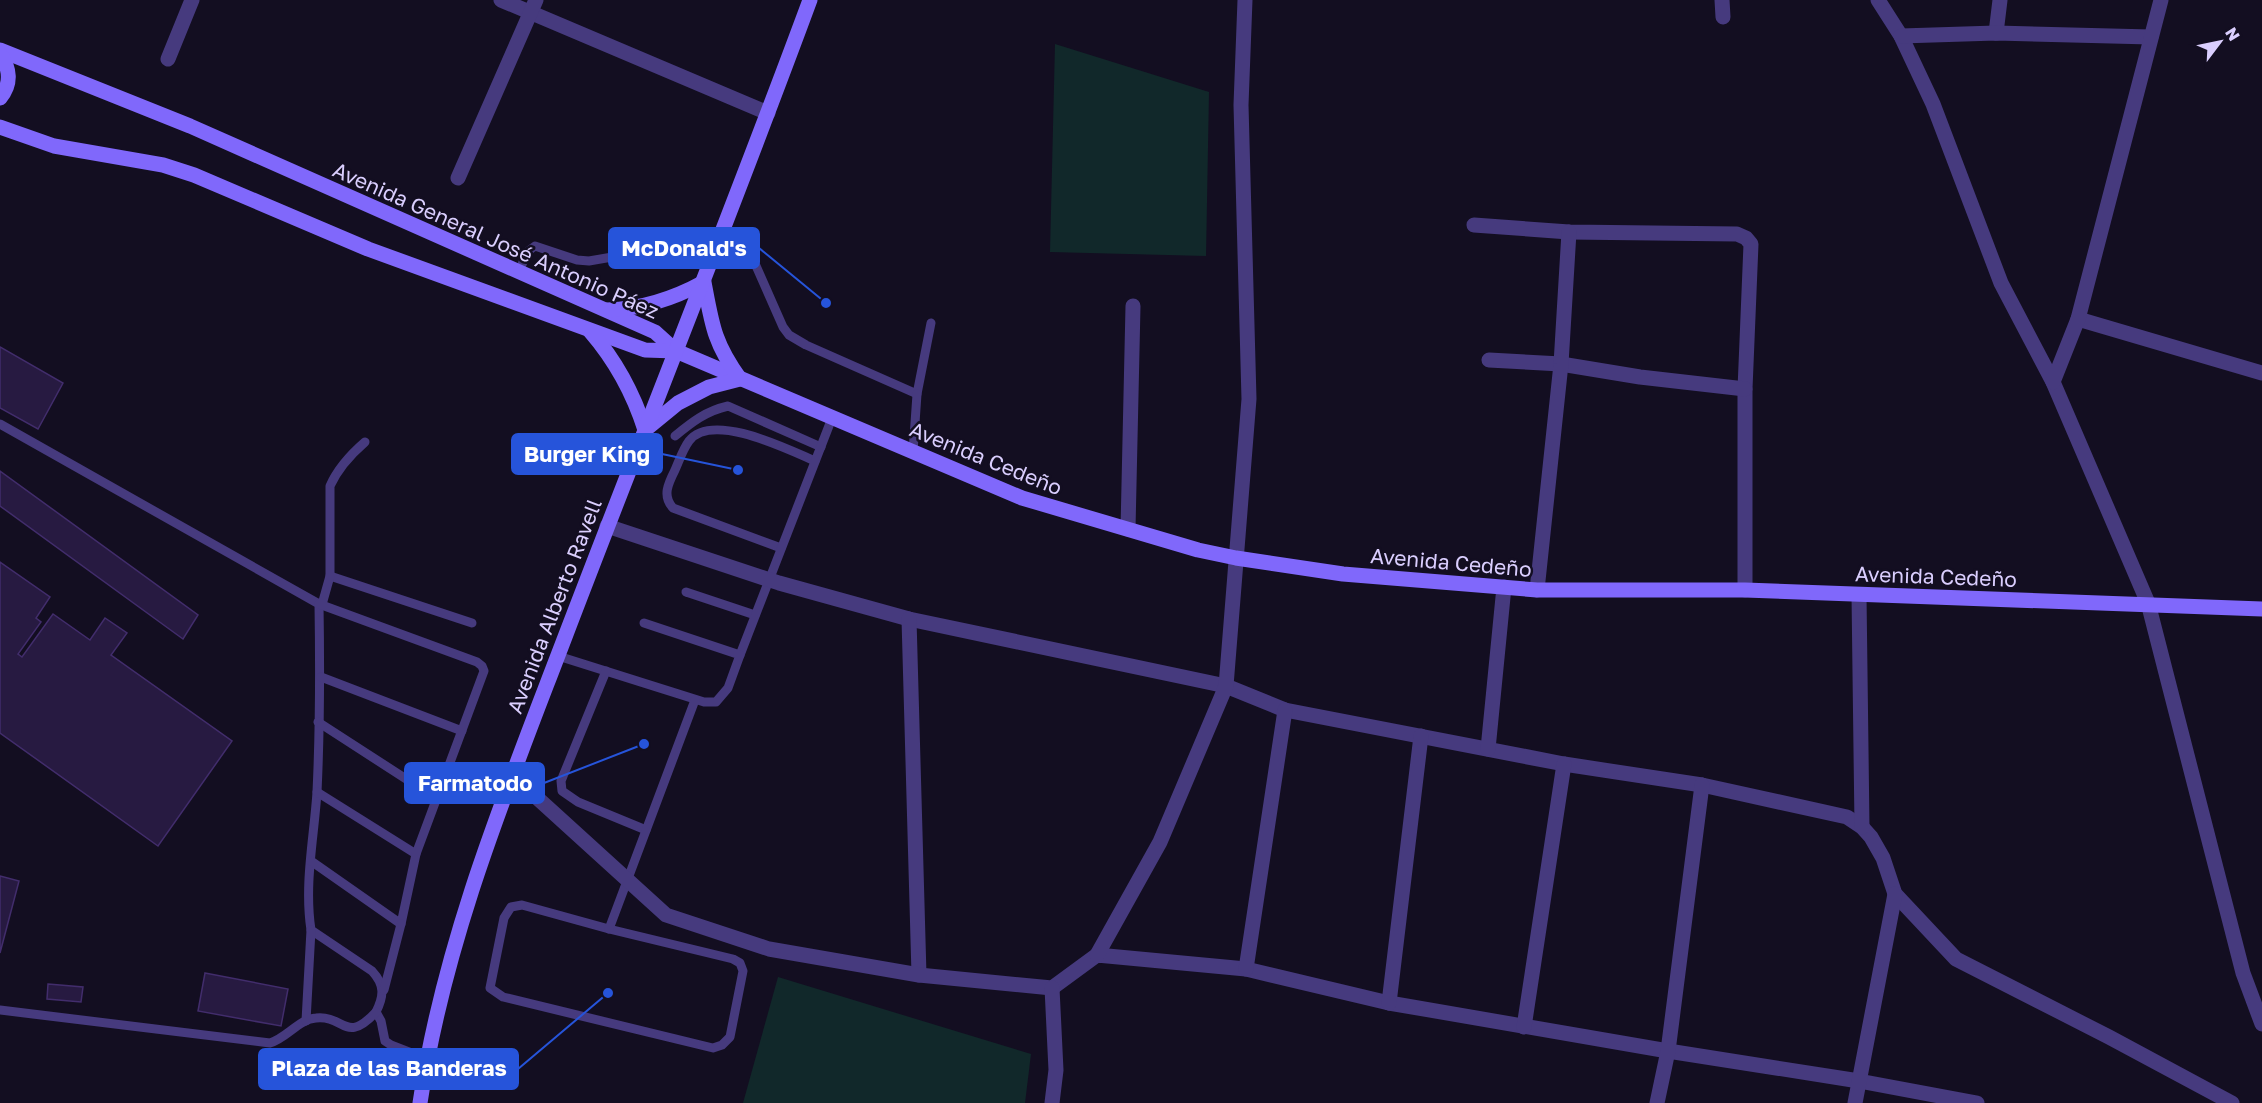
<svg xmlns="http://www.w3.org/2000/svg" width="2262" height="1103" font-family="'Golos Text',sans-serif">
<rect width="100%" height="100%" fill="#130e21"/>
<g fill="#11282a">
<path d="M1055,44l154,48 -3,164 -156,-4z"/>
<path d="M778,977l253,77 -6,49h-282z"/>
</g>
<g fill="#271a41" stroke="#422d6c" stroke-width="1.5">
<path d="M0,347l63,36 -25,46 -38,-21z"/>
<path d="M0,471l198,144 -15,24 -183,-133z"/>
<path d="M0,562l50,35 -14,21 5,4 -23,32 4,3 31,-43 37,26 15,-22 22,15 -16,22 121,86 -74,105 -158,-113z"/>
<path d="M0,876l19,5 -19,72z"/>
<path d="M205,973l83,16 -7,37 -83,-15z"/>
<path d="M48,984l35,3 -2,15 -34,-3z"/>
</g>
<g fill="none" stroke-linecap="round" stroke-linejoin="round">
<g stroke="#463a7e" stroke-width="9">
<path d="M725,227l28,32 30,68 6,8 17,10 111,49 14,-71"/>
<path d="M519,272l8,-20 8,-6 42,14 12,1 46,-8h80"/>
<path d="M0,424l319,180c1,62 1,125 -2,188 -3,46 -13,92 -6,138l61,41c13,14 12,25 4,41l5,9 4,20 6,4 36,14"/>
<path d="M675,436c17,-14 31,-25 53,-30l93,41"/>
<path d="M913,452l4,-58"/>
<path d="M781,548l-108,-40c-11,-12 -5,-24 2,-38 4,-9 8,-21 14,-29 23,-30 100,9 126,20"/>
<path d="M330,576l142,47"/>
<path d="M686,592l69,23"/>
<path d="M740,655l92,-237"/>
<path d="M558,656l146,46h12l12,-14 12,-33 -96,-32"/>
<path d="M606,671l-45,110 1,10 16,11 68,28"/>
<path d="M321,677l141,54"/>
<path d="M318,722l119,77"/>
<path d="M317,792l99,62"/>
<path d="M311,861l90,63 15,-70 68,-183 -2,-5 -5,-4 -158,-58 4,-3 7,-25v-90c8,-18 20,-31 35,-44"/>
<path d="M522,905l87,24 124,30 7,4 3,8 -13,66 -8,8 -9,3 -210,-51 -13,-9 14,-70 7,-11z"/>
<path d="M609,929l86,-229"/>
<path d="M384,990l17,-66"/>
<path d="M0,1010l270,33c17,-5 29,-24 46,-25 29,-3 29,27 60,-6"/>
<path d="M306,1021l5,-91"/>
</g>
<g stroke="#463a7e" stroke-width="15">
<path d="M501,0l267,113"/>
<path d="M1722,0l1,17"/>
<path d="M1878,0l23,36 32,68 68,179 52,99 95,221 95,370 19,51"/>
<path d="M1996,33l4,-33"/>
<path d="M1901,36l95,-3 155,4"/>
<path d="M168,59l24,-59"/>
<path d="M458,178l78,-178"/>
<path d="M1474,225l95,7 168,2 9,4 5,6 -6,145v201"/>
<path d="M2078,319l184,54"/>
<path d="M1489,360l72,4 79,13 105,12"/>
<path d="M2053,382l25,-63 83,-319"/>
<path d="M607,526l172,57 130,36 317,67 59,24 279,54 138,21 145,32 15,10 9,10 12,21 12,36 61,65 153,78 123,66"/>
<path d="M1128,529l5,-223"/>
<path d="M1537,590l24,-226 8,-132"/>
<path d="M1859,595l3,232"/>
<path d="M909,619l10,356"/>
<path d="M1488,749l16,-162"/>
<path d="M512,775l154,140 103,34 150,26 133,13 45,-33 149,14 143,34 279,48 191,30 118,22"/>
<path d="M1097,955l63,-113 66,-156 23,-287 -8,-294 4,-105"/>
<path d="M1246,969l39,-259"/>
<path d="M1389,1003l32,-267"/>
<path d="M1524,1027l40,-263"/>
<path d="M1052,1103l4,-33 -4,-82"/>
<path d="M1657,1103l11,-52 34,-266"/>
<path d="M1855,1103l40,-209"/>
</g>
<g stroke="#8068fb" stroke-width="15">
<path d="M0,50l190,76 465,206 21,19 346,147 176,52 38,8 107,16 194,16h208l517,19"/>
<path d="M0,54c10,14 12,30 0,44"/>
<path d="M0,127l54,19 109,19 31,10 174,74 277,101 31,1"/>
<path d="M590,331c26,30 43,61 55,99l33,-27 31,-16 31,-8c-26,-36 -28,-54 -36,-97 -31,17 -61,27 -97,28"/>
<path d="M420,1103c24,-162 87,-314 145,-466 81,-212 166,-423 245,-637"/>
</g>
</g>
<g text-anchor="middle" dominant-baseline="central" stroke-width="5" stroke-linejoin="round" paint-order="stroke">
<g font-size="21" fill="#dacefe" stroke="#130e21">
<text transform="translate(496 240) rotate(24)">Avenida General José Antonio Páez</text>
<text transform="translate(986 458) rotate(22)">Avenida Cedeño</text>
<text transform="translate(1451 562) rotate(5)">Avenida Cedeño</text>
<text transform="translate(1936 576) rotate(2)">Avenida Cedeño</text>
<text transform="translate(554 606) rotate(-69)">Avenida Alberto Ravell</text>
</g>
</g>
<path fill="none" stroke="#2654da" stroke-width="2" d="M826 303L759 248M738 470L662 454M644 744L544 783M608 993L518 1069"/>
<g fill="#2654da" stroke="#130e21" stroke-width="2">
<circle cx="826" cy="303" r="6"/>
<circle cx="738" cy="470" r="6"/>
<circle cx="644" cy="744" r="6"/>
<circle cx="608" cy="993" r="6"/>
</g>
<g fill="#2654da" stroke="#2654da" stroke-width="2">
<rect x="609" y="228" width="150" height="40" rx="6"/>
<rect x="512" y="434" width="150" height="40" rx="6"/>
<rect x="405" y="763" width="139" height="40" rx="6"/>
<rect x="259" y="1049" width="259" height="40" rx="6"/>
</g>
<g font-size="22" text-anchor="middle" font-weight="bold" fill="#fff">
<text x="684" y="256">McDonald's</text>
<text x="587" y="462">Burger King</text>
<text x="475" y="791">Farmatodo</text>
<text x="389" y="1076">Plaza de las Banderas</text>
</g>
<g transform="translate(2220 42) rotate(58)" stroke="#130e21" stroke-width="4.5" paint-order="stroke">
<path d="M0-4.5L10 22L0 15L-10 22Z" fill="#dacefe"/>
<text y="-9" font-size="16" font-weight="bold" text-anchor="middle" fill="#dacefe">N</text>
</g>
</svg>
